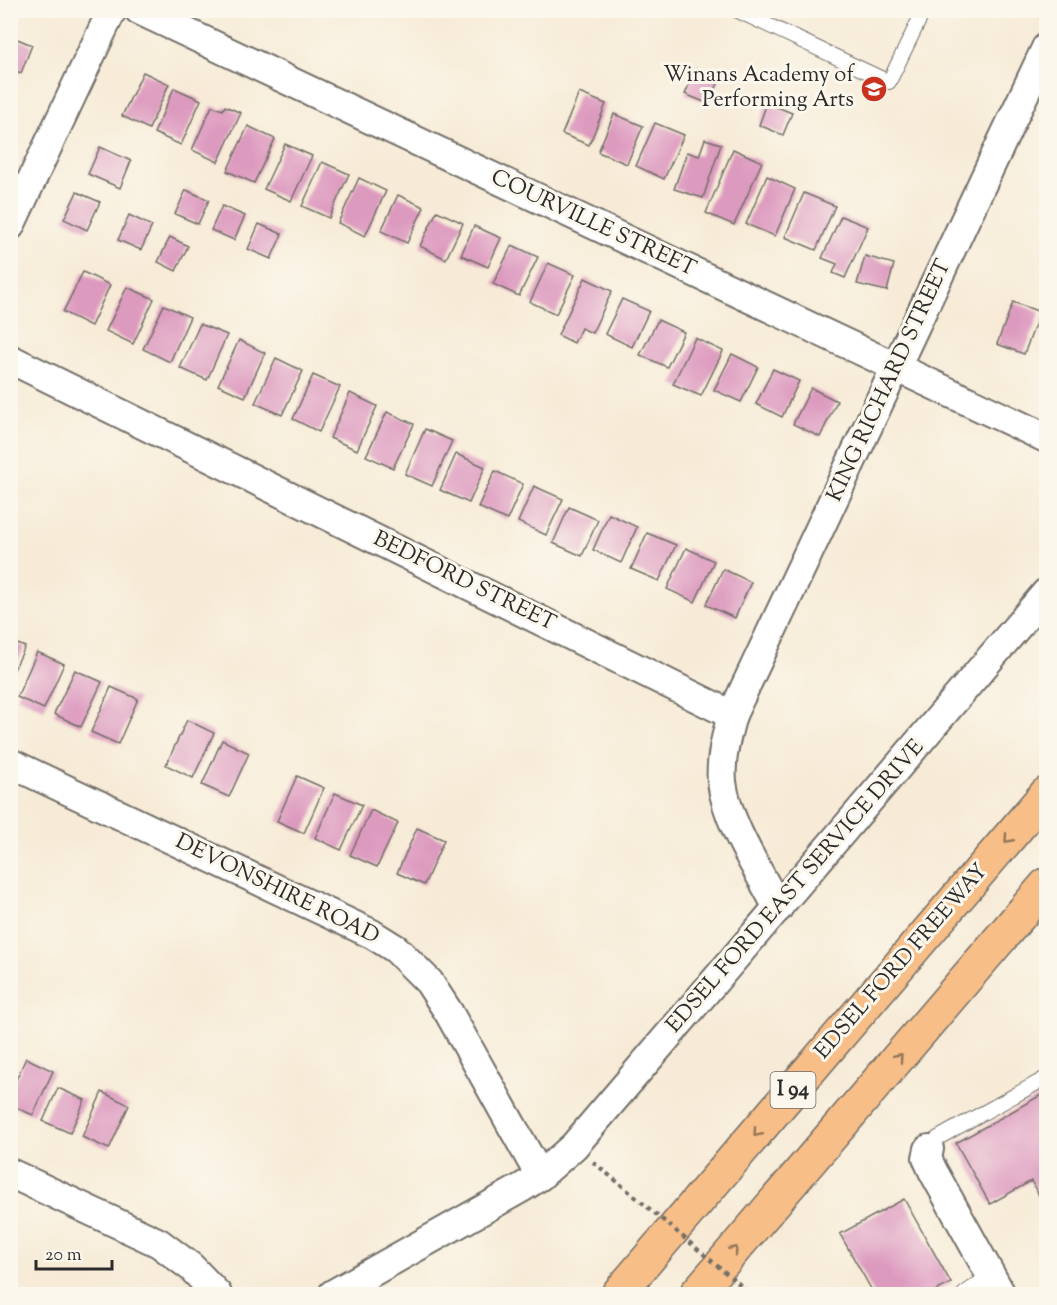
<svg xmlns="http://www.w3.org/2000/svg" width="1057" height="1305" font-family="'Sorts Mill Goudy',serif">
<rect width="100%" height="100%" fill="#fbf7ec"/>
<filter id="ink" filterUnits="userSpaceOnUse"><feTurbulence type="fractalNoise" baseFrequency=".0167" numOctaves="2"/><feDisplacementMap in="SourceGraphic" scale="12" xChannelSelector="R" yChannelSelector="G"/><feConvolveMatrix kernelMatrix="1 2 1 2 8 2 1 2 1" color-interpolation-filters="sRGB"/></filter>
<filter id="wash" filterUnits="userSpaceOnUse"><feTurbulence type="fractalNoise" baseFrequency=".008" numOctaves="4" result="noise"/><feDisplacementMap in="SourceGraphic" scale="24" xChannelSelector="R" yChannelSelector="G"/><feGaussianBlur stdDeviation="1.35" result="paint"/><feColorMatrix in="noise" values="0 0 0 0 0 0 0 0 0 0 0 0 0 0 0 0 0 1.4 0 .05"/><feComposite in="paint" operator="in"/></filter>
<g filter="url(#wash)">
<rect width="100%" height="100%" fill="#f7ebd7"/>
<g id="blocks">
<g fill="#dd9abf">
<path d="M10,36l22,9 -11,28 -11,-4z"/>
<path d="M696,69l24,10 -11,25 -24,-10z"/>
<path d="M143,72l26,12 -20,45 -27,-13z"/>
<path d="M174,88l27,12 -20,45 -27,-12z"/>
<path d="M579,93l27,11 -17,41 -27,-11z"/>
<path d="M767,103l25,10 -9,22 -24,-10z"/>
<path d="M212,106l11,4 2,-4 16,7 -23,49 -26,-12z"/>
<path d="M614,114l29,12 -16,38 -29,-12z"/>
<path d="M655,123l29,12 -20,44 -28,-13z"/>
<path d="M248,126l27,13 -21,44 -27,-12z"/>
<path d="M705,139l16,5 -18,54 -29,-9 13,-37 12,4z"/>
<path d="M285,144l27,12 -21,45 -27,-12z"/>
<path d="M100,147l31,14 -11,27 -32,-14z"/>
<path d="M733,149l29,13 -28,63 -28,-12z"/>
<path d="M322,162l27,12 -20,44 -27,-12z"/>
<path d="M767,176l28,13 -20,47 -29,-12z"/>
<path d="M359,178l27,13 -21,45 -27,-13z"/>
<path d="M186,190l23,10 -11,24 -23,-10z"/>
<path d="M77,192l23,10 -13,28 -23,-11z"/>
<path d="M804,193l31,13 -19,44 -31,-13z"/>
<path d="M398,195l26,12 -17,36 -26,-12z"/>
<path d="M222,206l23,10 -11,24 -23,-10z"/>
<path d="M437,211l26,12 -17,36 -26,-13z"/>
<path d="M129,215l23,11 -11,24 -23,-10z"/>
<path d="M841,216l27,11 -23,51 -12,-5 4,-9 -15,-6z"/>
<path d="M259,224l23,10 -11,25 -23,-10z"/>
<path d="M474,226l27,12 -13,29 -27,-12z"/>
<path d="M170,237l18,9 -12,25 -18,-9z"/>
<path d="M512,245l26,12 -19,39 -26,-12z"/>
<path d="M865,256l29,8 -7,27 -30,-7z"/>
<path d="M548,263l27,12 -19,39 -26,-12z"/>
<path d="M83,272l27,13 -19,41 -28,-14z"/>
<path d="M585,278l27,13 -20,42 -11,-5 -7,15 -16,-8z"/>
<path d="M127,287l27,12 -21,45 -27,-13z"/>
<path d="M622,299l27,12 -17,36 -27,-13z"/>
<path d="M1013,302l27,10 -16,42 -27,-10z"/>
<path d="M164,305l26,12 -20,45 -27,-13z"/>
<path d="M658,320l26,12 -17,35 -27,-12z"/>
<path d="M200,324l27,11 -20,45 -27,-12z"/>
<path d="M695,338l28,13 -22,45 -28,-12z"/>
<path d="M239,340l26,13 -20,44 -27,-12z"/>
<path d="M732,354l26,13 -17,35 -27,-12z"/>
<path d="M276,358l27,13 -21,44 -27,-12z"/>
<path d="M773,369l26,12 -17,36 -26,-13z"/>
<path d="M313,375l27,12 -21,45 -26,-13z"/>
<path d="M811,388l26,13 -17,36 -27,-13z"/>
<path d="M350,393l27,13 -20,44 -27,-12z"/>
<path d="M387,412l27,12 -21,44 -27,-12z"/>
<path d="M425,429l27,12 -20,45 -27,-12z"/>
<path d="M456,454l29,13 -16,36 -29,-13z"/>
<path d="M495,471l28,13 -16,36 -29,-13z"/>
<path d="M534,486l29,13 -17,36 -28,-13z"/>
<path d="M569,507l29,13 -16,36 -29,-13z"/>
<path d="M609,514l28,13 -16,36 -28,-13z"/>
<path d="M647,533l29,12 -17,36 -28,-12z"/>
<path d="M686,548l28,13 -19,41 -28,-13z"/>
<path d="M723,569l28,13 -16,36 -29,-13z"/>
<path d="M10,641l15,6 -15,31z"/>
<path d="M37,652l27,12 -20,45 -27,-12z"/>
<path d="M75,670l27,12 -21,45 -27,-13z"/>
<path d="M111,687l27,12 -20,45 -27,-12z"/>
<path d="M187,720l27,13 -21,45 -27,-13z"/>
<path d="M222,740l27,13 -20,44 -27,-12z"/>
<path d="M297,776l27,12 -20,45 -27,-12z"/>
<path d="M335,793l27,12 -21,45 -26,-12z"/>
<path d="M371,810l27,13 -21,44 -27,-12z"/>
<path d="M417,828l27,12 -20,45 -27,-12z"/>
<path d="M26,1058l27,13 -20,44 -23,-10v-12z"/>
<path d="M58,1088l27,12 -15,33 -27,-12z"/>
<path d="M102,1092l27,13 -20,44 -27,-12z"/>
<path d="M1041,1095l5,10v103l-15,-27 -41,23 -34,-61z"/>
<path d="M904,1199l47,84 -21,11h-56l-34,-60z"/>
</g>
</g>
</g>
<g filter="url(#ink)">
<use href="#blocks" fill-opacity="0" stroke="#726e67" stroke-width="1.5"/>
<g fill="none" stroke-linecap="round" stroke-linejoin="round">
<defs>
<g id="service">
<path d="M736,10l153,72 35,-72"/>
<path d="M1041,10l5,3"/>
<path d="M929,1149l9,-11 108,-60"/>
<path d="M964,1294l25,-18"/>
</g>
<g id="minor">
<path d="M139,10l907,428"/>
<path d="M10,226l102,-216"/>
<path d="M10,359l722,356"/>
<path d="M10,763l362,171 24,15 33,33 20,31 91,163"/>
<path d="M778,908c-19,-37 -51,-85 -56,-126 -2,-23 4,-45 10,-67l314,-667"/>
<path d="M929,1149l-2,9 6,13 68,123"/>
<path d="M10,1173l149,70 32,24 26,27"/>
<path d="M333,1294l190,-107 17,-11 34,-30 472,-553"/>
</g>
<g id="motorway">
<path d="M618,1294l428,-500"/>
<path d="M696,1294l350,-409"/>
</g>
</defs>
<use href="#service" stroke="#726e67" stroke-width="16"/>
<use href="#minor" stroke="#726e67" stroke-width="32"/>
<use href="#motorway" stroke="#726e67" stroke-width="36"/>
<path stroke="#726e67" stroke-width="4" stroke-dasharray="4.5 4.5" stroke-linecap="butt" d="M593,1162l27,22"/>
<use href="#service" stroke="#fff" stroke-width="14"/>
<use href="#minor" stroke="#fff" stroke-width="28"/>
<use href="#motorway" stroke="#f7be87" stroke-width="33"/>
<path stroke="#726e67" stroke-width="4" stroke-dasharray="4.5 4.5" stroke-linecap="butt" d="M620,1184l131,110"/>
</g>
<defs><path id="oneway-chevron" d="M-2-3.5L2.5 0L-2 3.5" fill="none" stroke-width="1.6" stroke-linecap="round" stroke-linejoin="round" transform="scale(1.5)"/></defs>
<g stroke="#917459">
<use href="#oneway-chevron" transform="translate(1008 839) rotate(131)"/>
<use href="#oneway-chevron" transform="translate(899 1057) rotate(-49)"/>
<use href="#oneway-chevron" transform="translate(757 1133) rotate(131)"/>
<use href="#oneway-chevron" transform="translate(734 1250) rotate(-49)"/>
</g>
</g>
<defs>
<symbol id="school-disc" viewBox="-11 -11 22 22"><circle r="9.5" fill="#c8321e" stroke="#fbf7ec"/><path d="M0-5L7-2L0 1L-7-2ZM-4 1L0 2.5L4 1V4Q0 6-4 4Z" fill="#fff"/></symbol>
</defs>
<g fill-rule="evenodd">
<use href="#school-disc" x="859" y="74" width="30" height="30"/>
</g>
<g text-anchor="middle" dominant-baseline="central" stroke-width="6" stroke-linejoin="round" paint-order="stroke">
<rect fill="#fbf7ec" stroke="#696865" stroke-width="1.5" x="770.5" y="1072" width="45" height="36" rx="4.5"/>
<g font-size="21" font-weight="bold" fill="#2b2b2b">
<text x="793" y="1090">I 94</text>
</g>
<g font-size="22" fill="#2b2b2b" stroke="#fbf7ec" text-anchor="end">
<text x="854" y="76">Winans Academy of<tspan x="854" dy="25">Performing Arts</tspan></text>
</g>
<g font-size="22" fill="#2b2b2b" stroke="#fbf7ec">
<text transform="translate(593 224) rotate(25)">COURVILLE STREET</text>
<text transform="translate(890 381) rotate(-65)">KING RICHARD STREET</text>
<text transform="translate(464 582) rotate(26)">BEDFORD STREET</text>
<text transform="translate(796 887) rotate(-49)">EDSEL FORD EAST SERVICE DRIVE</text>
<text transform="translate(277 890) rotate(26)">DEVONSHIRE ROAD</text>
<text transform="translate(902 962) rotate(-49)">EDSEL FORD FREEWAY</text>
</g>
</g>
<rect width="1057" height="1305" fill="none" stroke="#fbf7ec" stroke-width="36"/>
<path d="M36 1260v9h76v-9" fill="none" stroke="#2b2b2b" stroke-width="3"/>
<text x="45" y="1260" font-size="18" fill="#2b2b2b" stroke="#fbf7ec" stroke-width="4.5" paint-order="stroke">20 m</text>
</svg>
